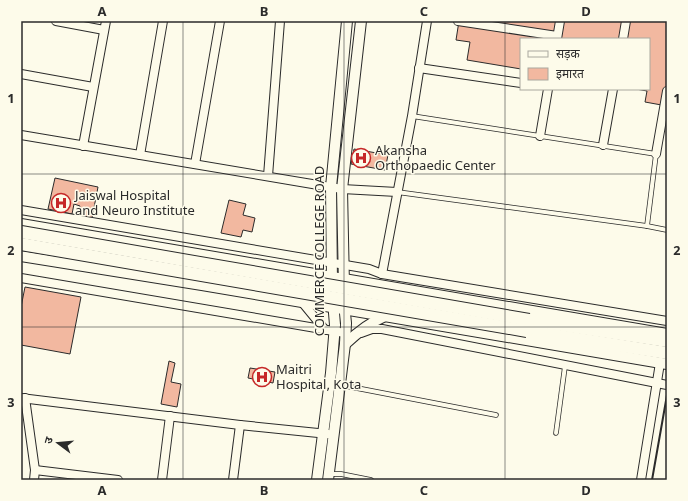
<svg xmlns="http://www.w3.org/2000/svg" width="688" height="501" font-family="Georgia,'Noto Sans Devanagari',serif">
<rect width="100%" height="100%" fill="#fdfbea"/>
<g fill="#f2b8a0" stroke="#2b2b2b">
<path d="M459,21h208v85l-22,-4 2,-11 -11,-2h13v-50h-128v30l-54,-9 3,-18 -14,-2z"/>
<path d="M354,149l34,6 -3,15 -34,-6z"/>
<path d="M55,178l43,9 -6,31 -14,-3 2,-9 -6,-2 -2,10 -24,-5z"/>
<path d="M229,200l17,4 -3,11 12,3 -3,14 -9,-2 -2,7 -20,-4z"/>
<path d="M25,287l56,10 -11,57 -49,-9v-38z"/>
<path d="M169,361l6,2 -4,19 10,2 -4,23 -16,-3z"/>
<path d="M250,368l25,4 -2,11 -25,-5z"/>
</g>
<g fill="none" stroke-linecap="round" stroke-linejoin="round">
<defs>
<g id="service">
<path d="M412,116l244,38 -9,72"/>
<path d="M397,192l250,34 20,4"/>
<path d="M341,385l155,30"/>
<path d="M556,433l9,-67"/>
<path d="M329,474h12l30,6"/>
</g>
<g id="minor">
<path d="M56,21l48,9"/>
<path d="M458,21l99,15"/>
<path d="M557,39l3,-18"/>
<path d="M623,39l3,-18"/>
<path d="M419,68l102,15"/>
<path d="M21,74l72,13"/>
<path d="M21,135l321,54 55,3"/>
<path d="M540,136l8,-47"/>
<path d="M603,145l10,-56"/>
<path d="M83,146l23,-125"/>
<path d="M656,154l11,-63"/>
<path d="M140,155l23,-134"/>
<path d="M195,164l25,-143"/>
<path d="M268,176l12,-155"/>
<path d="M21,210l348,59 13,5 285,47"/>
<path d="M382,274l30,-158 15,-95"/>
<path d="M21,278l324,55"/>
<path d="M302,302l23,28"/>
<path d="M361,333l11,-4h10l285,56"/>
<path d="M21,398l219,27 88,9"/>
<path d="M25,398l10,72 -1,10"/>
<path d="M35,470l83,10"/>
<path d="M162,480l8,-64"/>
<path d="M233,480l7,-55"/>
<path d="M641,480l19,-117"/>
</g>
<g id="tertiary">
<path d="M21,224l646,110"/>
<path d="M21,256l181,29 465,79"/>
<path d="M332,283l-1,-96 16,-166"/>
<path d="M344,286l-2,-97 19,-168"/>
<path d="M345,344c13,-12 24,-21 40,-28"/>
<path d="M317,480l14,-107 4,-48 -2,-24"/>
<path d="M328,480l17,-136 1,-21 -2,-19"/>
</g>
<g id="primary">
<path d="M529,320l138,21"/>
<path d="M527,331l140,22"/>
</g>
</defs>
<use href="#service" stroke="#2b2b2b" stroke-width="5.5"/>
<use href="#minor" stroke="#2b2b2b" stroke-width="10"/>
<use href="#tertiary" stroke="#2b2b2b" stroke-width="12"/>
<use href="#primary" stroke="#2b2b2b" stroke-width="14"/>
<use href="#service" stroke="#fdfbea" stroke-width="4"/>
<use href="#minor" stroke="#fdfbea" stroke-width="8"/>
<use href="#tertiary" stroke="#fdfbea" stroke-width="10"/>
<use href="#primary" stroke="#fdfbea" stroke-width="12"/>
<defs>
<g id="primary-bridge">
<path d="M21,232l508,88"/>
<path d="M21,244l506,87"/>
</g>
</defs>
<use href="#primary-bridge" stroke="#2b2b2b" stroke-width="14" stroke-linecap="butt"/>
<use href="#primary-bridge" stroke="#fdfbea" stroke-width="12"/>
<path stroke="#2b2b2b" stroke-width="2" d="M652,480l15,-85"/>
</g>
<path fill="none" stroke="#2b2b2b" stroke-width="1" stroke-opacity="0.55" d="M183,21v459M344,21v459M505,21v459M21,174h646M21,327h646"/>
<defs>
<symbol id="hospital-ring" viewBox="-11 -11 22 22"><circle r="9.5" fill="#fdfbea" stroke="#c62828" stroke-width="1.5"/><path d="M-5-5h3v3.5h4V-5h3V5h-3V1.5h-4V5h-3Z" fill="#c62828"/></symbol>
</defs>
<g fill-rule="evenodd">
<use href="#hospital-ring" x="350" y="147" width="22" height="22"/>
<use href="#hospital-ring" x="50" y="192" width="22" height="22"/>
<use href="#hospital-ring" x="251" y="366" width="22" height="22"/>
</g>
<g text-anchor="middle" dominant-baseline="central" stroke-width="3" stroke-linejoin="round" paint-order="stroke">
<g font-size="13" fill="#2b2b2b" stroke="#fdfbea" text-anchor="start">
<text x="375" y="151">Akansha<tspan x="375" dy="15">Orthopaedic Center</tspan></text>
<text x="75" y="196">Jaiswal Hospital<tspan x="75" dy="15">and Neuro Institute</tspan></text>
<text x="276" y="370">Maitri<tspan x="276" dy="15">Hospital, Kota</tspan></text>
</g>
<g font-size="13" fill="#2b2b2b" stroke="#fdfbea">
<text transform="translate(320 251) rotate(-90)">COMMERCE COLLEGE ROAD</text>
</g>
</g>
<rect width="688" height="501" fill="none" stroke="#fdfbea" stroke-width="44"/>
<rect x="520" y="38" width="130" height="52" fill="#fdfbea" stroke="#a9a89e"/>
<rect x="528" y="51" width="20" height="6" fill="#fdfbea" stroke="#a9a89e"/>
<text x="556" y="58" font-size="12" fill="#2b2b2b">सड़क</text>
<rect x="528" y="68" width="20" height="12" fill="#f2b8a0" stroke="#a9a89e"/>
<text x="556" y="78" font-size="12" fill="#2b2b2b">इमारत</text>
<g transform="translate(58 443) rotate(286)" stroke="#fdfbea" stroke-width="3" paint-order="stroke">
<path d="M0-3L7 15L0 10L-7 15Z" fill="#2b2b2b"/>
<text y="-6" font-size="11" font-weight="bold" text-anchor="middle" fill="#2b2b2b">उ</text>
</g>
<rect x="22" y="22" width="644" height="457" fill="none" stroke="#2b2b2b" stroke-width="1.5"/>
<g font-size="13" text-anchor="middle" font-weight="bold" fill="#2b2b2b">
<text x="102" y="16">A</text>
<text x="264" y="16">B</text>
<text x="424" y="16">C</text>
<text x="586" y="16">D</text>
<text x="11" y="103">1</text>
<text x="677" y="103">1</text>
<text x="11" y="255">2</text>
<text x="677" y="255">2</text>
<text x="11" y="407">3</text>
<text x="677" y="407">3</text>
<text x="102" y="495">A</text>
<text x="264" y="495">B</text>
<text x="424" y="495">C</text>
<text x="586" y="495">D</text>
</g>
</svg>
